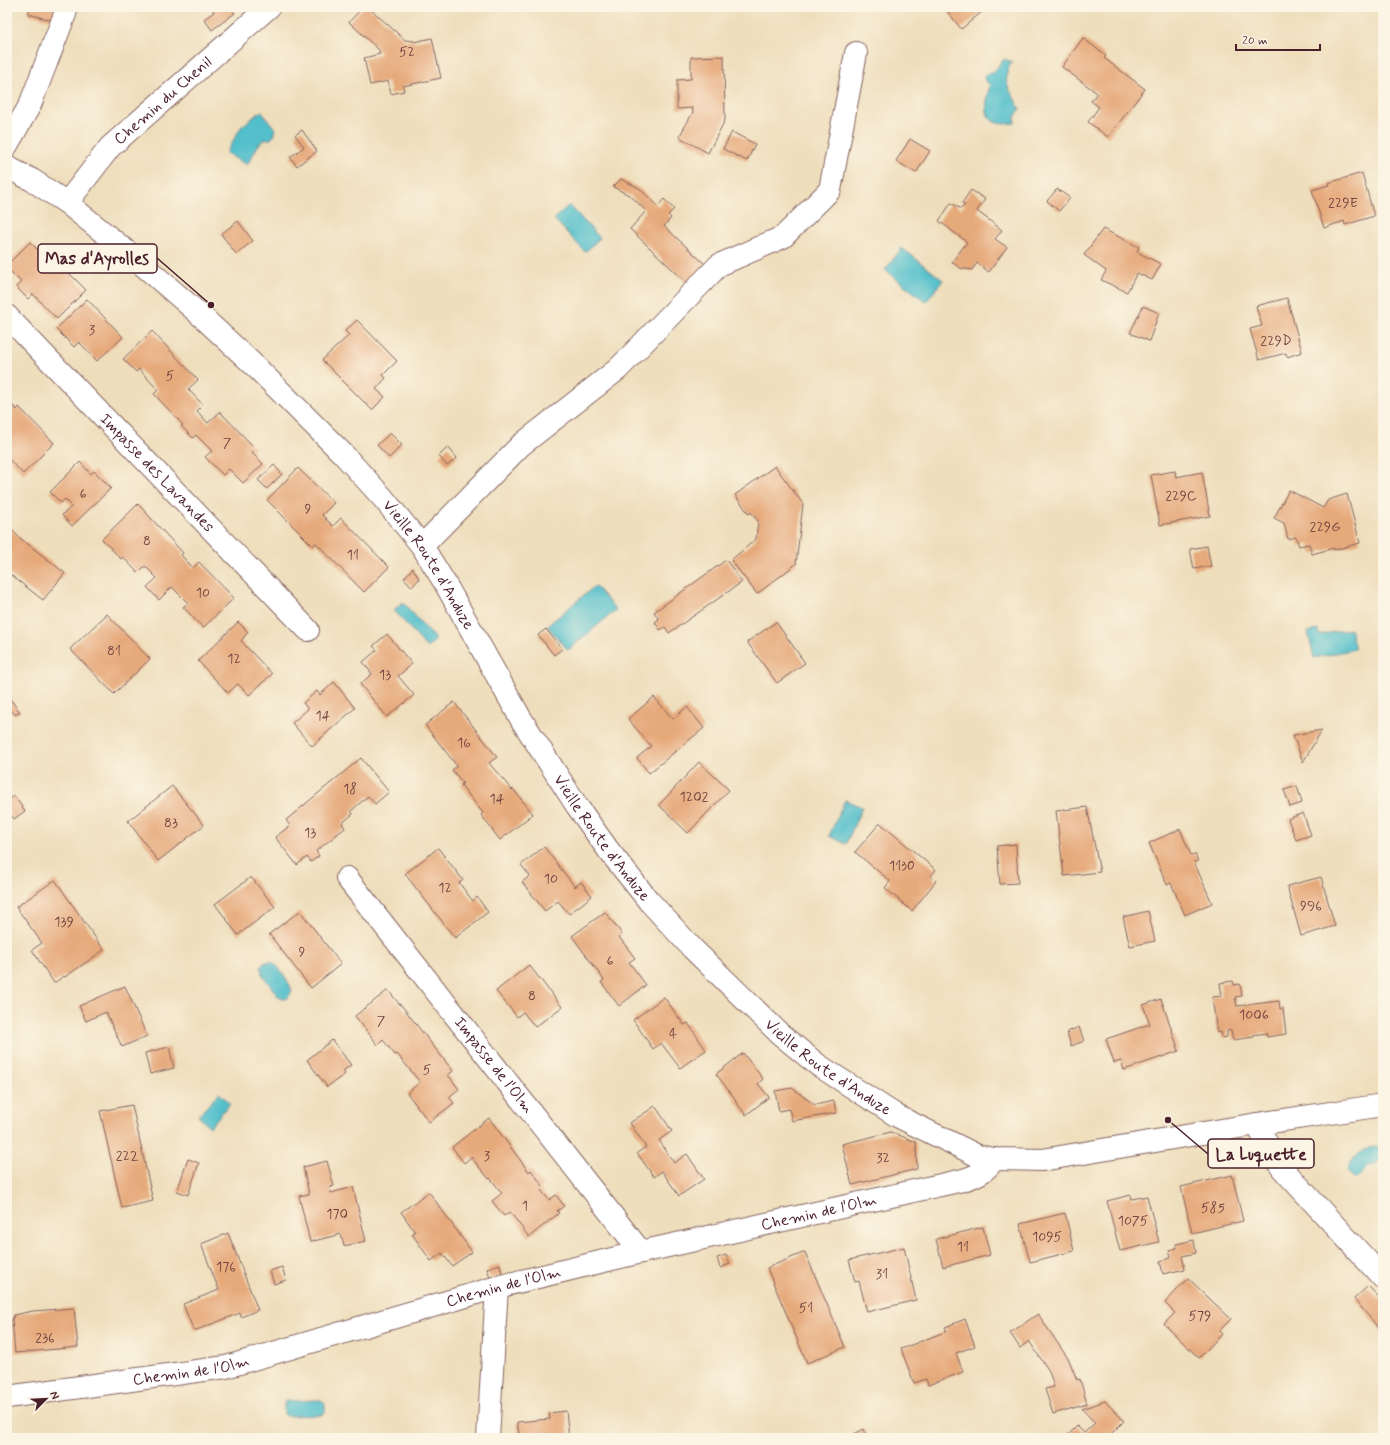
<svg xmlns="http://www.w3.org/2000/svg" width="1390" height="1445" font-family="Mynerve,sans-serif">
<rect width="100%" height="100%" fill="#fcf5e5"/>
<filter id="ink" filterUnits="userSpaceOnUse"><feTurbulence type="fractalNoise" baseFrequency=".025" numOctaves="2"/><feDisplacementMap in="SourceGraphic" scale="8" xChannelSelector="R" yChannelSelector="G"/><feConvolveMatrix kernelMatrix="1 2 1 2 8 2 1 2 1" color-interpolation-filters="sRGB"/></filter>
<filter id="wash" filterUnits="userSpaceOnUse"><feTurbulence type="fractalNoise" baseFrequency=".012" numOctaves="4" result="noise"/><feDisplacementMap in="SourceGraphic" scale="16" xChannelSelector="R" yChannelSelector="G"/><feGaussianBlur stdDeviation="0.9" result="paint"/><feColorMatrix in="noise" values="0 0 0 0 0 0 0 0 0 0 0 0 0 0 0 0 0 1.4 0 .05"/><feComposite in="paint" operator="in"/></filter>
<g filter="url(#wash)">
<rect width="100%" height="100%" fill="#eedebc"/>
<g fill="#52bfcb" stroke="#4e6f7b">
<path d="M1004,59l8,3c-13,19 0,30 8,47l-5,8v6c-33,5 -31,-14 -25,-39l-5,-3 -1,-5 4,-3h5z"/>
<path d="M261,111l15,19 -3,2 2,3 -6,5 -2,-2 -8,6 -12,21 -21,-12 15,-26z"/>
<path d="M569,205l31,33 -15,14 -31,-33z"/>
<path d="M902,248l41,32 -17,22 -41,-32z"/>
<path d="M595,586l21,24 -48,40 -21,-24z"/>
<path d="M403,602l33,38 -9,8 -33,-38z"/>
<path d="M1350,629l5,20 -41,9 -6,-26 10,-2 1,5z"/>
<path d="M845,800l17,7 -16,37 -17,-8z"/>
<path d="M267,962c3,0 4,-1 7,1 5,4 17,22 18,28l-4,7 -4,1 -6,-3 -16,-22 -1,-7 3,-4z"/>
<path d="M219,1093l11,10 -20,24 -12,-11z"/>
<path d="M1372,1146l5,1 6,5v5l-8,7 -8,3 -9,11 -4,1 -6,-8c3,-14 13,-19 24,-25z"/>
<path d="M321,1400c5,3 4,7 4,12l-3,3 -36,1 -2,-2v-12l2,-1z"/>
</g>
<g id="blocks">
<g fill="#e6a97a">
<path d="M30,7h27l-3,14 -26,-7z"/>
<path d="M211,7h19l5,6 -23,17 -8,-11 10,-7z"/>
<path d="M363,7h5l37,33 9,1v1l18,-4 9,40 -38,8 1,5 -13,3 -3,-13 -18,4 -6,-27 16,-4 -1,-4 -30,-28z"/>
<path d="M944,7h44l-27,22z"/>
<path d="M1083,38l23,18 -2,2 41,31 -37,48 -20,-15 11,-15 -8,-6 6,-8 -35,-26z"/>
<path d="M724,56l1,64 -17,33 -29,-16 14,-25 -1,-4 -15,1v-29l14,-1v-22z"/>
<path d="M302,130l15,21 -20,15 -7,-9 14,-10 -9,-12z"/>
<path d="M732,132l23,12 -8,17 -24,-12z"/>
<path d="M910,139l20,12 -14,22 -20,-12z"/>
<path d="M1362,173l12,43 -29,9 -1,-4 -20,7 -12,-38 17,-5 -1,-2z"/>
<path d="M621,179l18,9 19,18 6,-7 10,10 -6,6 3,3 -7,8 43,40 -18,19 -59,-56 16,-18 -15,-15 -18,-9z"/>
<path d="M1057,189l13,9 -11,13 -12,-10z"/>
<path d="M971,190l14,9 -8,12 25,19 -7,9 12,8 -18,25 -12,-9 -5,7 -12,-2 -8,-6 15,-20 -28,-21 12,-18 10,6 4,-4 -3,-2z"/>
<path d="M238,221l15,20 -17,13 -15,-20z"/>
<path d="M1103,229l36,18 -2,5 24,12 -9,16 -15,-7 -10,19 -26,-12 5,-9 -22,-16z"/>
<path d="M30,242l28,28 4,-4 24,24 -29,29 -24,-25 -5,5 -12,-12 5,-5 -14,-14v-3z"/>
<path d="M1287,298l15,54 -15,5 -1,-4 -27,7 -9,-31 12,-3 -6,-20z"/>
<path d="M87,299l36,38 -26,24 -18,-19 -5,5 -18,-18z"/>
<path d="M1143,306l16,7 -10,28 -19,-8z"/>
<path d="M357,320l40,41 -14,14 3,3 -10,11 9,8 -13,13 -50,-50 27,-25 -4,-4z"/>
<path d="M152,331l46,49 -10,9 15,16 -6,6 11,12 12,-11 35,36 -4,4 12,12 -20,19 -14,-14 -6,6 -18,-18 7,-6 -16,-16 -3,3 -12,-12 2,-1 -29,-31 4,-4 -19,-21 -3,3 -13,-13z"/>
<path d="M7,400l10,10 2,-3 35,36 -31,31 -16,-17z"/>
<path d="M390,433l12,12 -13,13 -12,-13z"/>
<path d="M448,447l9,11 -10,8 -8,-10z"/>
<path d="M80,462l11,12 3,-3 17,17 -39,38 -10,-11 10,-9 -7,-7 -4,4 -11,-11z"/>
<path d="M274,465l8,9 -15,15 -9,-9z"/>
<path d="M775,466l28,38 -7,60 -39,30 -26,-34 25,-21 2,-18 -7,-9 -2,2 -14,-19z"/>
<path d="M298,468l36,35 -12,12 11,11 8,-8 48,49 -25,25 -48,-49 -3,3 -46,-46z"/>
<path d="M1175,471l1,6 26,-5 8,44 -50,9 -9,-50z"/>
<path d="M1289,490l34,18 5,-8 19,-6 13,49 -26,7v-2l-22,6 -3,-10 -10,2 -3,-9 -8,2 -4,-16 -10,-5z"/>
<path d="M138,504l45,49 -2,2 12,13 6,-6 35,36 -31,30 -20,-21 5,-4 -16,-16 -13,13 -12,-13 10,-9 -12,-12 -7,7 -15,-16 -2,2 -19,-20z"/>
<path d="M8,526l12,12 45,35 -22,27 -36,-28v-45z"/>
<path d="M1207,546l4,20 -17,3 -4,-20z"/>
<path d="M726,560l16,22 -73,51 -4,-6 -5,3 -5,-8 4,-3 -5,-7z"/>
<path d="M413,568l6,11 -7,8 -8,-9z"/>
<path d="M107,614l43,45 -36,35 -44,-45z"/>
<path d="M238,622l10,10 -7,9 31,33 -23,21 -11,-11 -10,9 -30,-32z"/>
<path d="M776,622l29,41 -28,20 -30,-41z"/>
<path d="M546,629l16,20 -8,6 -16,-20z"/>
<path d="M387,634l25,30 -14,12 16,19 -27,22 -27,-33 12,-10 -9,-12 14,-12 -4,-4z"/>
<path d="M334,682l21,26 -43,38 -20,-23 16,-14 -5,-6 14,-12 3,4z"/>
<path d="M7,695l13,17 -5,3 -3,-4 -5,4z"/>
<path d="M654,697l19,22 14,-12 17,21 -55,45 -12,-15 14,-12 -23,-27z"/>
<path d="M454,702l43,55 -8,6 23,27 1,-1 20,25 -33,26 -19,-25 2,-2 -22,-28 2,-2 -11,-13 5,-4 -32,-41z"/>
<path d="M1322,730l-19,32 -10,-27z"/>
<path d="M361,758l28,34 -14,12 -7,-8 -17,15 2,3 -11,9 3,5 -29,23 3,5 -8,6 -4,-5 -10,8 -22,-28 15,-11 -4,-6z"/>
<path d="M699,762l30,28 -41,43 -29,-28z"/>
<path d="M172,786l32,39 -46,36 -30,-40z"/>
<path d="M1297,786l5,17 -12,4 -6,-17z"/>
<path d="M14,796l11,15 -11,8 -7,-10v-8z"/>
<path d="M1087,807l13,65 -36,4 -8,-65z"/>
<path d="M1303,813l8,22 -15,5 -8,-21z"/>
<path d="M880,823l56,47 -5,6 5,5 -24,30 -27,-23 5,-7 -35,-29z"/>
<path d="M1180,829l11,26 4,-1 3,7 -4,1 18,41 -27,12 -14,-32 -4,2 -18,-42z"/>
<path d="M1016,844l2,39 -18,1 -3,-38z"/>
<path d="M544,847l31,40 6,-5 11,14 -23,18 -11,-13 -13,10 -23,-29 8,-6 -9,-11z"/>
<path d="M438,848l25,32 -4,3 14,18 4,-4 11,15 -33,26 -50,-64z"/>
<path d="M251,877l24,30 -37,28 -23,-31z"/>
<path d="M1321,877l14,49 -34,10 -14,-50z"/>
<path d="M55,880l49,70 -39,27 -1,-1 -10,7 -22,-33 10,-7 -26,-36z"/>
<path d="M300,911l41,53 -30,24 -42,-54z"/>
<path d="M1148,911l7,30 -25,5 -7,-29z"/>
<path d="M605,912l17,22 -3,3 16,21 -6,4 17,23 -27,21 -18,-24 3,-2 -32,-44z"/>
<path d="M529,965l33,42 -27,20 -12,-15 -6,5 -21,-26z"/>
<path d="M1233,981l1,4 6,-1 2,12 -7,1 2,9 42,-5 1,8 3,-1 3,26 -19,3 -1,-4 -13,2 1,2 -21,3 -2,-10 -4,1v6l-5,1 -1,-6 -4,1 -5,-36 10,-1 -2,-13z"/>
<path d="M125,986l22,50 -25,11 -16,-35 -20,9 -7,-15z"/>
<path d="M388,990l12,15h1l52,66 -5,4 11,14 -10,8 5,6 -25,19 -22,-29 13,-11 -23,-28 -2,1 -12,-15 -5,5 -23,-29z"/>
<path d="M664,997l20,28 4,-2 18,27 -26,18 -19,-25 -8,6 -20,-29z"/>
<path d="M1161,999l18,52 -55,19 -3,-9 -7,2 -8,-24 44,-15 -7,-19z"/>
<path d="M1079,1027l5,14 -13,5 -4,-14z"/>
<path d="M332,1040l19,25 -8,6 2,3 -18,13 -20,-27z"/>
<path d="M169,1047l5,21 -24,6 -5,-21z"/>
<path d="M743,1053l20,26 -5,5 11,13 -23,18 -11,-14 1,-1 -20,-26z"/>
<path d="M792,1088l23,17 19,-4 2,12 -44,8 -3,-12 -10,2 -4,-20z"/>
<path d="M132,1105l21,96 -31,7 -22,-97z"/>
<path d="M655,1106l17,25 -13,9 15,23 13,-9 17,25 -25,17 -17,-25 -8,6 -17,-24 9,-6 -16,-24z"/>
<path d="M489,1118l40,54 2,-2 12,16 -3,3 9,11 7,-5 8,11 -7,5 2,2 -30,24 -19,-25 -6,4 -12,-15 10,-8 -12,-15 -1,1 -18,-22 -7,6 -12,-16z"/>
<path d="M891,1132l25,10 1,27 -65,16 -10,-41z"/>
<path d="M188,1159l11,4 -11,32 -11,-4z"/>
<path d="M327,1161l7,25 -4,1 1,6 22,-6 13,54 -22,5 -3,-12 -31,8 -11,-46 10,-2 -6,-27z"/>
<path d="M1232,1175l11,46 -51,12 -11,-46z"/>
<path d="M429,1192l43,60 -20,14 -10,-13 -11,8 -19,-27 3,-2 -14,-20z"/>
<path d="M1131,1195l1,4 15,-3 12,46 -39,9 -13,-50z"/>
<path d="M1065,1213l9,38 -44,11 -10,-38z"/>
<path d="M983,1227l7,28 -47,12 -7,-28z"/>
<path d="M228,1233l30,77 -17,7 -1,-4 -46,18 -11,-27 36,-14 -18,-46z"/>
<path d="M1194,1240l2,13 -14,3 3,13 -22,5 -3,-13 11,-3 -2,-8 8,-2 -1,-4z"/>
<path d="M904,1247l12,53 -49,12 -8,-31 -4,1 -6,-22z"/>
<path d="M805,1252l40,95 -38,16 -40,-95z"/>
<path d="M726,1255l4,9 -10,4 -3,-10z"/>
<path d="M500,1264l2,11 -12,3 -3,-10z"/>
<path d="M282,1267l4,13 -12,4 -4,-13z"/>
<path d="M1188,1278l43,41 -12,12 3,3 -23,24 -35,-34 11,-11 -10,-10z"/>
<path d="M1368,1286l15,15v32l-29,-34z"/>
<path d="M74,1308l4,39 -63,6 -3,-33 2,-5 19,-4z"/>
<path d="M1038,1314l31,46 8,20 3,-1 7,25 -34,10 -8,-25 9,-2 -5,-16 -20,-30 -9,7 -10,-15z"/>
<path d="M965,1319l10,27 -19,7 7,19 -35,13 -2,-6 -12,4 -13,-34 46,-18 -2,-4z"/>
<path d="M1105,1401l19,20 -13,13 4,4h-50l12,-12 7,7 11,-10 -13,-14z"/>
<path d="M566,1411l3,27h-69l19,-3 -2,-13 33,-3 -1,-6z"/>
<path d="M864,1429l4,9h-22z"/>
</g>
</g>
</g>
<g filter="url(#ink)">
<use href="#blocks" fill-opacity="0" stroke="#83625e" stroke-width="1"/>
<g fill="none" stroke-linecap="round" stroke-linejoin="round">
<defs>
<g id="minor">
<path d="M7,145l23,-40 35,-91 1,-7"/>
<path id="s1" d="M7,167l25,13 35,23 63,51 67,58 59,55 87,87 40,44 39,48 24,39 75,134 56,87 32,45 39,49 44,48 88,86 38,31 79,51 67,33 14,7 16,3 48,1 215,-36 126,-19"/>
<path id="s2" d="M67,203l43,-56 159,-140"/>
<path id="s3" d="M7,316l301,314"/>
<path d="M422,546l99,-101 97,-76 101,-104 64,-28 47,-47 26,-137"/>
<path id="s4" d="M347,878l294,374"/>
<path d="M1257,1124l14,28 11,16 101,110"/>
<path id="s5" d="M7,1397l219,-30 271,-80 144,-35 322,-72c13,-4 24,-9 31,-21"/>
<path d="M488,1438l9,-151"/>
</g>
</defs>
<use href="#minor" stroke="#83625e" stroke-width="24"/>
<use href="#minor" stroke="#fff" stroke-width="22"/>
</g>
</g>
<g text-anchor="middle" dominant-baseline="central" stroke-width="3.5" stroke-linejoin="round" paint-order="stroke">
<g font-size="14" fill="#71423f">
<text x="407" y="52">52</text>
<text x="1343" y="203">229E</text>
<text x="92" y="330">3</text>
<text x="1276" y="341">229D</text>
<text x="170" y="376">5</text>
<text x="227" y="443">7</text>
<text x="83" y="494">6</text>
<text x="1181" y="496">229C</text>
<text x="308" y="509">9</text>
<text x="1325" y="527">229G</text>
<text x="147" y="541">8</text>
<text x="353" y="555">11</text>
<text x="203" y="593">10</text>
<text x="114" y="651">81</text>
<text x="234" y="659">12</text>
<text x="385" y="675">13</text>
<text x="323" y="716">14</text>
<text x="464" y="743">16</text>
<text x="350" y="789">18</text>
<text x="694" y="797">1202</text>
<text x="497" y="799">14</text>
<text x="171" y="823">83</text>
<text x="310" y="833">13</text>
<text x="902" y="866">1130</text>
<text x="551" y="879">10</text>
<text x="445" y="888">12</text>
<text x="1311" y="906">996</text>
<text x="64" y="922">139</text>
<text x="302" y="952">9</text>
<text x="610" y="961">6</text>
<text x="532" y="996">8</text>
<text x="1254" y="1015">1006</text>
<text x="381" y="1021">7</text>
<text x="673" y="1034">4</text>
<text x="427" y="1070">5</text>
<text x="127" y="1156">222</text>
<text x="487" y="1156">3</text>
<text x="883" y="1158">32</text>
<text x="525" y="1206">1</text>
<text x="1213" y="1208">585</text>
<text x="337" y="1214">170</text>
<text x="1133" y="1221">1075</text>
<text x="1047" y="1237">1095</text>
<text x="963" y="1247">11</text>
<text x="226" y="1267">176</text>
<text x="882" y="1274">31</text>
<text x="806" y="1308">51</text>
<text x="1200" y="1316">579</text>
<text x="45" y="1338">236</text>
</g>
<g font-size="16" fill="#4a1f2b" stroke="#fcf5e5">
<text stroke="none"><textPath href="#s2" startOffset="141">Chemin du Chenil</textPath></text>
<text stroke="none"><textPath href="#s3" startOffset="217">Impasse des Lavandes</textPath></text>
<text stroke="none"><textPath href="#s1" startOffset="584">Vieille Route d'Anduze</textPath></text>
<text stroke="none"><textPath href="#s1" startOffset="908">Vieille Route d'Anduze</textPath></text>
<text stroke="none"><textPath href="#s4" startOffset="238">Impasse de l'Olm</textPath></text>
<text stroke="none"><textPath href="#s1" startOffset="1232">Vieille Route d'Anduze</textPath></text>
<text stroke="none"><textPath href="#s5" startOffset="834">Chemin de l'Olm</textPath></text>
<text stroke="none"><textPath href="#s5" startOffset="510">Chemin de l'Olm</textPath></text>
<text stroke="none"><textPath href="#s5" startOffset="186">Chemin de l'Olm</textPath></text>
</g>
</g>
<path fill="none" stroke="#4a1f2b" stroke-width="1.5" d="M211 305L157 258M1168 1120L1208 1154"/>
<g fill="#4a1f2b" stroke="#fcf5e5" stroke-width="1.5">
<circle cx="211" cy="305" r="4"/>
<circle cx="1168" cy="1120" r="4"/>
</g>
<g fill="#fcf5e5" stroke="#4a1f2b" stroke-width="1.5">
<rect x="38" y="244" width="119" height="29" rx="4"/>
<rect x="1208" y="1139" width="106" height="29" rx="4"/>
</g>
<g font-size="17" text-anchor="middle" font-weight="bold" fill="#4a1f2b">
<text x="97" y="264">Mas d'Ayrolles</text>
<text x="1261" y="1160">La Luquette</text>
</g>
<rect width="1390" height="1445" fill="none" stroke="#fcf5e5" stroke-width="24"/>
<g transform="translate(46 1399) rotate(66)" stroke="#fcf5e5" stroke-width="3" paint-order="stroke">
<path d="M0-3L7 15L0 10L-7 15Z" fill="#4a1f2b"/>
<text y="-6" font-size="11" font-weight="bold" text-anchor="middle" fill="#4a1f2b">N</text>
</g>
<path d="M1236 44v6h84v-6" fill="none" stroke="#4a1f2b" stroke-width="2"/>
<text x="1242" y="44" font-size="12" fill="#4a1f2b" stroke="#fcf5e5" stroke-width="3" paint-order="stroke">20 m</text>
</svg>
